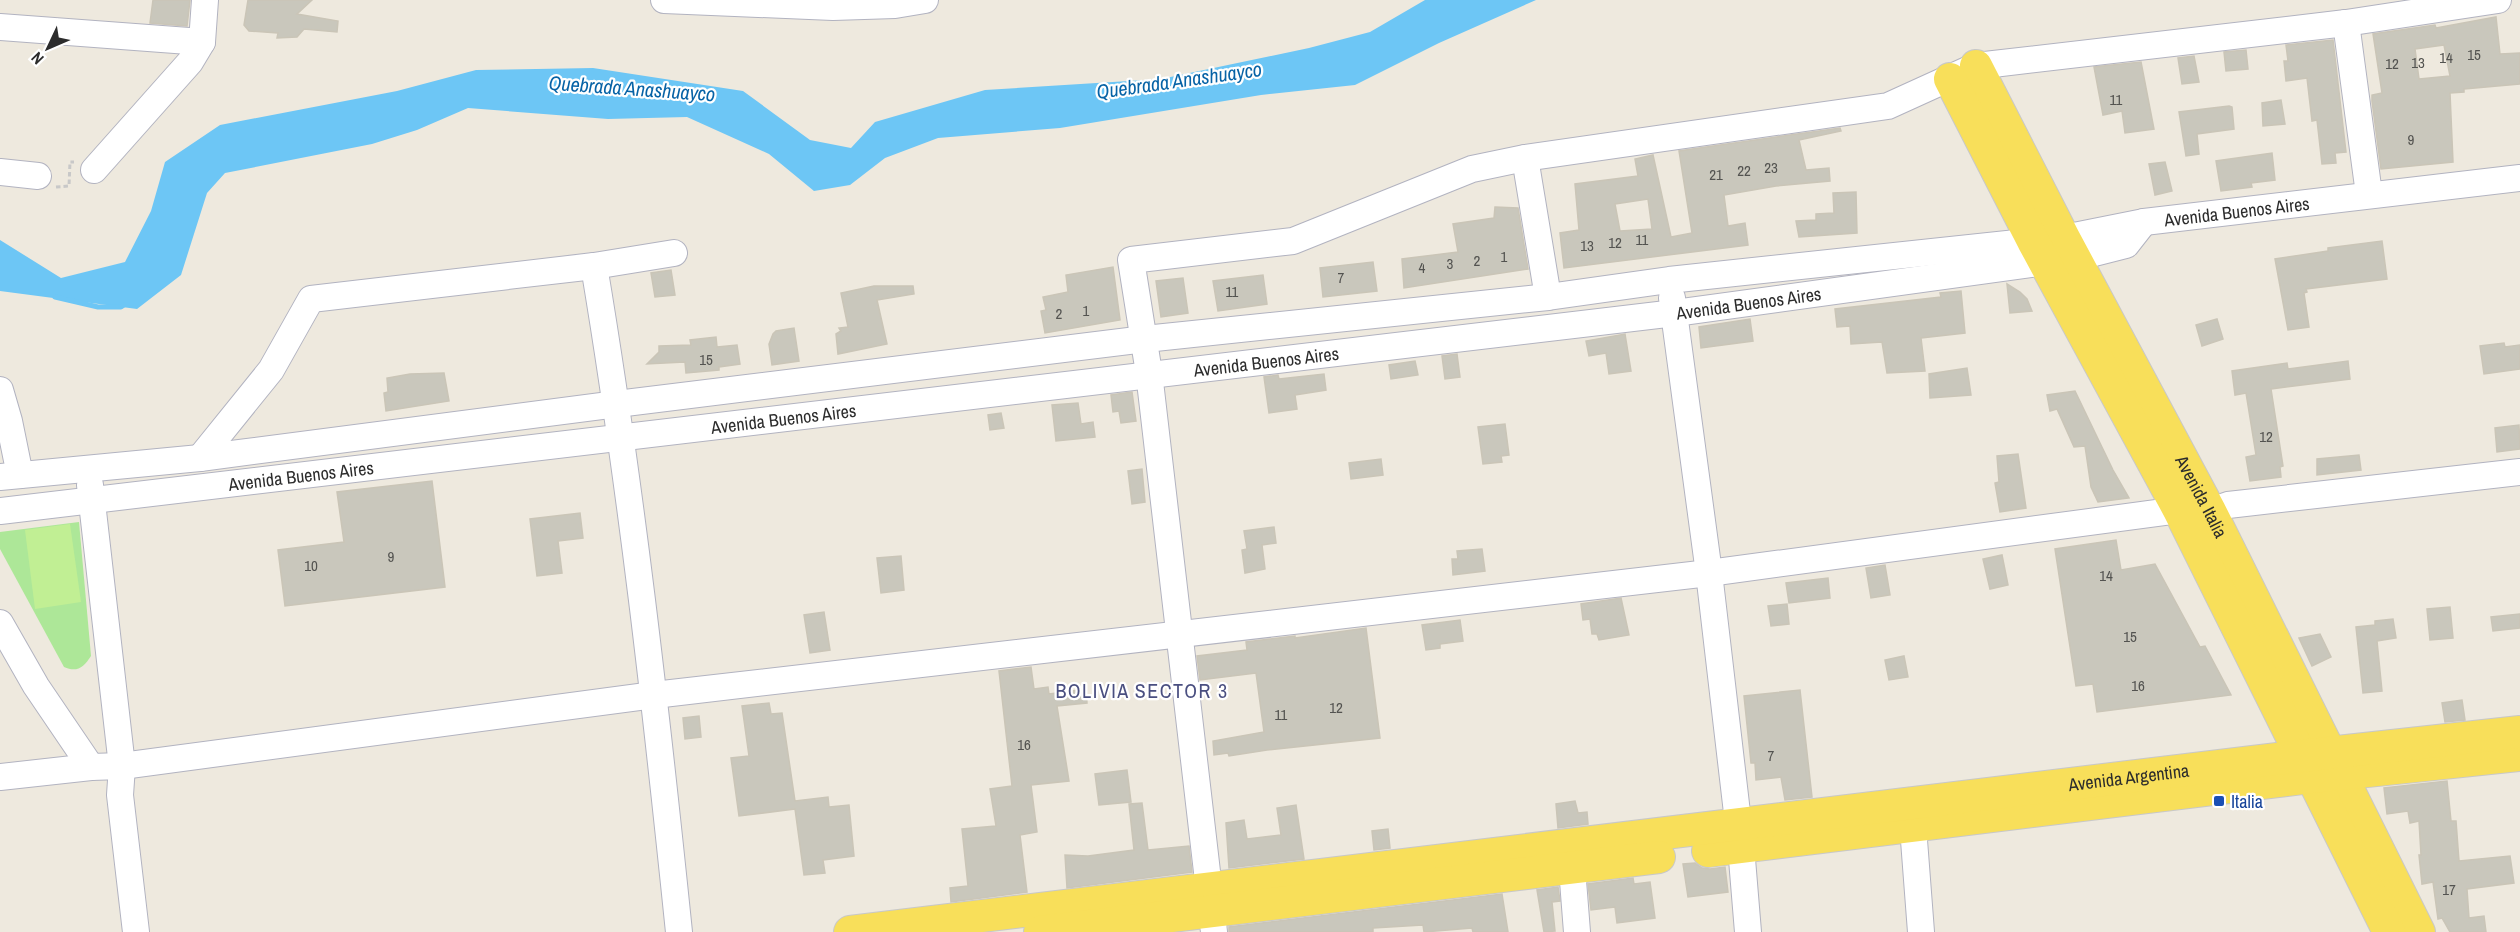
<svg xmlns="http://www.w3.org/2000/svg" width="2520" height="932" font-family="'Archivo Narrow',sans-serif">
<rect width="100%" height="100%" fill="#eee9de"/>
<path fill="#ade798" d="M79,522l12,134c-7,11 -14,17 -27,11l-64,-118v-17z"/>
<path fill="#c1ef94" d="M70,524l11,78 -46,7 -10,-79z"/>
<path fill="#6dc6f5" d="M1425,0h111l-97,43 -84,42 -94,10 -201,33 -122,10 -53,20 -35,27 -36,6 -45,-37 -82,-37 -79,2 -140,-11 -51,22 -45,14 -147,29 -18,20 -26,82 -44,34 -137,-18v-51l61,38 64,-16 26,-51 14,-49 55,-37 177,-34 79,-21 117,-2 150,23 67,49 41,8 24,-26 110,-32 176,-11 148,-31 61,-16z"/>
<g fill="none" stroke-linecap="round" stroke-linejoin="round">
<path stroke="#6dc6f5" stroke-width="5" d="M55,297l43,10h23l3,-2"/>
</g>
<g fill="#c9c7bc" stroke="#cac5b7" stroke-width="1.5" fill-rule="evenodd">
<path d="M153,0h37l-3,26 -37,-3z"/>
<path d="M248,0h64l-15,14 41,7 -1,11 -33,-3 -7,8 -20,1 1,-5 -29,-2 -5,-6z"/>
<path d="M2496,17l4,37 20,-1v31l-56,5v3l-14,1 3,69 -72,7 -9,-68v-6l10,-2 -9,-59 62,-9 1,3zM2444,45l6,31 -31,3 -4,-30z"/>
<path d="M2333,40l13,112 -11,1 1,10 -14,1 -5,-44 -5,1 -5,-43 -21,3 -2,-20h4l-2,-16z"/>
<path d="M2246,50l2,19 -22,2 -2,-19z"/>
<path d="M2194,56l5,26 -17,2 -4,-26z"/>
<path d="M2141,62l13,67 -29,4 -3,-22 -19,4 -9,-48z"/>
<path d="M2281,100l4,24 -22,2 -1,-23z"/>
<path d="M2229,106l3,1 2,22 -37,5 2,20 -13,2 -7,-44z"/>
<path d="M1840,128l1,3 -42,9 7,30 23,-2 1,13 -54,5 -52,9 4,31 17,-3 3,22 -184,23 -4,-35 19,-3 -4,-46 63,-8 -3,-17 18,-4 18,82 21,-4 -13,-82zM1648,199l4,30 -32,2 -5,-27z"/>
<path d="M2272,153l3,27 -24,3 1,4 -31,4 -5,-30z"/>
<path d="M2165,162l7,29 -17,4 -6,-31z"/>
<path d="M1856,192l1,41 -58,4 -3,-16 20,-1v-6l18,-1 -1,-20z"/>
<path d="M1495,207l23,1 10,61 -124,19 -2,-29 56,-7 -5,-28 41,-6z"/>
<path d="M2382,241l5,38 -81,10 1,3 -3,1 5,34 -21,3 -13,-71 53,-8v-3z"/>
<path d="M1373,262l4,29 -54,6 -3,-29z"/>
<path d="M1113,267l7,53 -75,13 -4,-22 5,-1 -3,-13 25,-5 -2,-17z"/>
<path d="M671,270l4,25 -20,2 -4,-24z"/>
<path d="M1263,275l4,29 -49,7 -5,-30z"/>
<path d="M1183,278l5,35 -27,4 -5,-36z"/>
<path d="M2007,284l13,8 7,7 5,12 -22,2z"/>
<path d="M874,286h39l1,8 -37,6 10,44 -49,10 -2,-20 5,-3 -2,-3 9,-1 -7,-34z"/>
<path d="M1961,291l4,42 -44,5 4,33 -38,2 -5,-31 -31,2 -1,-18 -13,1 -2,-18 106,-12 -1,-4z"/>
<path d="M1750,319l3,22 -52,7 -2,-21z"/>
<path d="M2217,319l6,20 -21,7 -6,-21z"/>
<path d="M794,328l5,33 -27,4 -3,-21 4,-10 3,-3z"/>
<path d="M1625,334l6,37 -22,3 -3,-21 -17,3 -3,-15z"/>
<path d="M716,337l1,10 20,-2 3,19 -21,3v3l-33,3 -1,-11 -38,2 12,-12v-6l32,-1 -1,-5z"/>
<path d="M2504,343l1,4 15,-2v24l-36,5 -4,-28z"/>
<path d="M1457,354l3,23 -15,2 -3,-23z"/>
<path d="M1415,361l3,14 -27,4 -2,-14z"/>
<path d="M2348,361l2,18 -79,10 12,77 -3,1 1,10 -31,4 -4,-24 10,-2 -10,-62 -11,2 -3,-24 55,-8 1,6z"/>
<path d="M1967,368l4,27 -41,3 -1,-24z"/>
<path d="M444,373l5,28 -63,10 -2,-18 4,-1 -1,-14 23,-4z"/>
<path d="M1324,374l2,16 -31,5 2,14 -28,4 -5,-36 14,-2 1,4z"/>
<path d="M2075,391l38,79 16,28 -31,4 -7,-15 -6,-41 -11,1 -17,-38 -7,2 -3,-16z"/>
<path d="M1132,392l4,29 -15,2 -2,-12 -6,1 -2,-17z"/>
<path d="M1078,403l3,21 12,-2 2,15 -39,4 -4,-36z"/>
<path d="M1001,413l3,15 -14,2 -2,-15z"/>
<path d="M1505,424l4,31 -8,1 1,6 -19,2 -5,-37z"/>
<path d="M2519,425l1,24 -23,3 -2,-24z"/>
<path d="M2018,454l8,54 -26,4 -5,-29 4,-1 -2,-26z"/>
<path d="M2359,455l2,15 -44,5v-16z"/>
<path d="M1381,459l2,16 -32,4 -2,-16z"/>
<path d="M1142,469l3,33 -13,2 -4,-33z"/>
<path d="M432,481l13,106 -160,19 -7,-56 66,-8 -7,-50z"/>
<path d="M580,513l3,25 -25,3 4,32 -25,3 -7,-57z"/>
<path d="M1274,527l2,16 -14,2 3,24 -20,4 -3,-23 5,-1 -3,-18z"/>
<path d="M2116,540l5,30 34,-6 45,83 5,-1 26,49 -134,17 -4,-28 -17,2 -21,-137z"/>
<path d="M1482,549l3,22 -32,4 -1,-16h6l-1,-8z"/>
<path d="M2002,555l6,30 -18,4 -7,-30z"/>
<path d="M901,556l3,34 -23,3 -4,-35z"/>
<path d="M1885,565l5,30 -19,3 -5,-30z"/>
<path d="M1828,578l2,20 -41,5 -3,-20z"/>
<path d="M1621,598l8,37 -30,5 -2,-6h-5l-2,-15 -7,1 -2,-16z"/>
<path d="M1787,604l2,20 -18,2 -3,-20z"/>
<path d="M2450,607l3,31 -23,2 -3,-31z"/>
<path d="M824,612l6,38 -20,3 -6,-38z"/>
<path d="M2520,614v14l-27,3 -2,-14z"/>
<path d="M2393,619l3,19 -19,3 5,50 -19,2 -7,-66 19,-2v-4z"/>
<path d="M1460,620l3,21 -23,3v4l-14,2 -4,-25z"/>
<path d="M1366,628l14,110 -113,12 -38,6 -1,-3 -14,2 -1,-14 51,-9 -8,-59 -56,7 -3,-24 50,-6 -1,-8 49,-6v2z"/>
<path d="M2320,634l11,23 -19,9 -13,-28z"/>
<path d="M1904,656l4,21 -19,3 -4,-20z"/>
<path d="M1031,667l3,22 14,-2 1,7 37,-5 1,14 -30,3 12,75 -38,4 6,47 -17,3 7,57 -76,10 -1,-14 18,-2 -6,-57 34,-3 -6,-37 22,-3 -13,-115z"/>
<path d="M1800,690l12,107 -27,3 -4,-23 -25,3 -1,-17h-4l-7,-67z"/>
<path d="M2462,700l3,20 -20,2 -3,-19z"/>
<path d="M769,703l2,11 11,-1 13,88 33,-4 1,10 20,-2 5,51 -31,4 2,13 -21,2 -9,-66 -56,7 -8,-58 18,-2 -7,-50z"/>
<path d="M699,716l2,21 -16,2 -2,-21z"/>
<path d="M1127,770l4,32 -32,3 -4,-31z"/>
<path d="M2447,781l4,40h5l3,40 51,-5 4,27 -47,6 2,29 15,-2 2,16h-36l-8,-14 -4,1 -5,-37 -11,2 -3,-29h2l-2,-34 -9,2 -2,-12 -21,3 -3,-26z"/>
<path d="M1575,801l3,12 9,-1 1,12 -30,4 -2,-24z"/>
<path d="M1142,803l6,47 41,-4 3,26 -125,16 -2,-33 23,1 46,-6 -5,-46z"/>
<path d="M1296,805l8,54 -75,9 -3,-45 18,-3 3,19 34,-4 -4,-27z"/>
<path d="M1388,829l2,19 -16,2 -2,-19z"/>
<path d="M1695,863l7,5 8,1 15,-2 3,25 -40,5 -5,-33z"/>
<path d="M1633,878l1,6 16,-2 5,36 -38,5 -2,-16 -24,3 -3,-26z"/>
<path d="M1558,887l2,14 -8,1 3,29 -11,1 -7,-42z"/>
<path d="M1502,894l6,38h-35l-1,-4 -48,4 -1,-7 -50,3v4h-144v-5z"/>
</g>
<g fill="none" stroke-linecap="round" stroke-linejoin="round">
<defs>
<g id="minor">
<path d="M664,0l169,7 62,-2 30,-5"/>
<path d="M2346,23l23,171"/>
<path d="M0,27l202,15"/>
<path d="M1525,158l23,139"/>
<path d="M94,170l96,-108 12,-20 3,-42"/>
<path d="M0,172l38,4"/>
<path d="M594,266c37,221 62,443 85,666"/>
<path d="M1672,298l37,275 32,274 7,85"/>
<path d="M0,390l9,31 11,54"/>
<path d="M200,458l71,-88 40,-71 283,-33 80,-13"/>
<path id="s1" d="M0,477l200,-19 417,-54 528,-65 403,-42 121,-17 395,-42 80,-16 376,-44"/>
<path d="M90,485l32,281 -2,29 16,137"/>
<path id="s2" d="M0,511l1675,-198 400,-55 51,-13 18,-23"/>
<path d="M2210,511l18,-6 292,-33"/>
<path d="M0,623l36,63 55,81"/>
<path d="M0,777l91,-10 31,-1 532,-71 1055,-122 470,-63"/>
<path d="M1913,827l8,105"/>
<path d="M1572,868l5,64"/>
<path d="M1214,932l-65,-559 -18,-113 162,-19 179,-72 53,-11 363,-52 88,-40 370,-43 152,-23"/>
</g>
<g id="major">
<path id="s3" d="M1976,66l88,172 146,273 209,421"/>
<path d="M1950,79l83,162 146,269 210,422"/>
<path d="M1708,851l603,-74 209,-22"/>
<path id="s4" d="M850,932l1451,-176 219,-24"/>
<path d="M1040,932l619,-75"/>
</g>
</defs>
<use href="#minor" stroke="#b2b3c0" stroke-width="28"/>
<use href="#major" stroke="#c8c8c8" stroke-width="34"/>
<path stroke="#c8c8c8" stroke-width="3" stroke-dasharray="4.5 3" stroke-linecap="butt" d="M56,187l13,-1 1,-24h4"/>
<use href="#minor" stroke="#fff" stroke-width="26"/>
<use href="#major" stroke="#f8df5a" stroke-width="32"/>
</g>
<rect fill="#1a4fb4" stroke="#fff" stroke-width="2" x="2213" y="795" width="12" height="12" rx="3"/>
<g text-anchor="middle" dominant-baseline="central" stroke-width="4.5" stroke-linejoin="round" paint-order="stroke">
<g font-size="15" fill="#535350">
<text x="2474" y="54">15</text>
<text x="2446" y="57">14</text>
<text x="2418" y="62">13</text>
<text x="2392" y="63">12</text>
<text x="2116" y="99">11</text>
<text x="2411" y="139">9</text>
<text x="1771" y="167">23</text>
<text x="1744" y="170">22</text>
<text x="1716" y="174">21</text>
<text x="1642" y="239">11</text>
<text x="1615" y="242">12</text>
<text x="1587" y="245">13</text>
<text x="1504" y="256">1</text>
<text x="1477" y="260">2</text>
<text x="1450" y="263">3</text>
<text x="1422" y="267">4</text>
<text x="1341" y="277">7</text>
<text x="1232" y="291">11</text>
<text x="1086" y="310">1</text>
<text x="1059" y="313">2</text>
<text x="706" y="359">15</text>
<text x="2266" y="436">12</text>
<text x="391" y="556">9</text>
<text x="311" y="565">10</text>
<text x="2106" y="575">14</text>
<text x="2130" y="636">15</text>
<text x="2138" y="685">16</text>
<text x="1336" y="707">12</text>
<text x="1281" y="714">11</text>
<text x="1024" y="744">16</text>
<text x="1771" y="755">7</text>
<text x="2449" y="889">17</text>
</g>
<g font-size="18" fill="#2c2c2c" stroke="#fff">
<text stroke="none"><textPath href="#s1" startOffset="2253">Avenida Buenos Aires</textPath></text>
<text stroke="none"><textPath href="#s2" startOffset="1761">Avenida Buenos Aires</textPath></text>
<text stroke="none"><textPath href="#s2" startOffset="1275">Avenida Buenos Aires</textPath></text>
<text stroke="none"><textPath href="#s2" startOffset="789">Avenida Buenos Aires</textPath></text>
<text stroke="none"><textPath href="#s2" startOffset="303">Avenida Buenos Aires</textPath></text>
<text stroke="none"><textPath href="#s3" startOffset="486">Avenida Italia</textPath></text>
<text stroke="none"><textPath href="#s4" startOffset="1288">Avenida Argentina</textPath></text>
</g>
<g font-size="18" fill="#164399" stroke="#fff" text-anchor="start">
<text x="2231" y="801">Italia</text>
</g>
<g font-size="20" font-style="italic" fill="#0763a6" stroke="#fff">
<text transform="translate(1179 80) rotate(-8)">Quebrada Anashuayco</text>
<text transform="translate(632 88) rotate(4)">Quebrada Anashuayco</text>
</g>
<g font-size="20" letter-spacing="1.5" fill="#4a4f80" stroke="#fff">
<text x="1142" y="690">BOLIVIA SECTOR 3</text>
</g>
</g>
<g transform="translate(48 48) rotate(226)" stroke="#ffffff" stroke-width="4.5" paint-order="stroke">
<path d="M0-4.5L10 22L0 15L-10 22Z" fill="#2c2c2c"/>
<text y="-9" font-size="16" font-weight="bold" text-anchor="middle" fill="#2c2c2c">N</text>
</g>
</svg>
